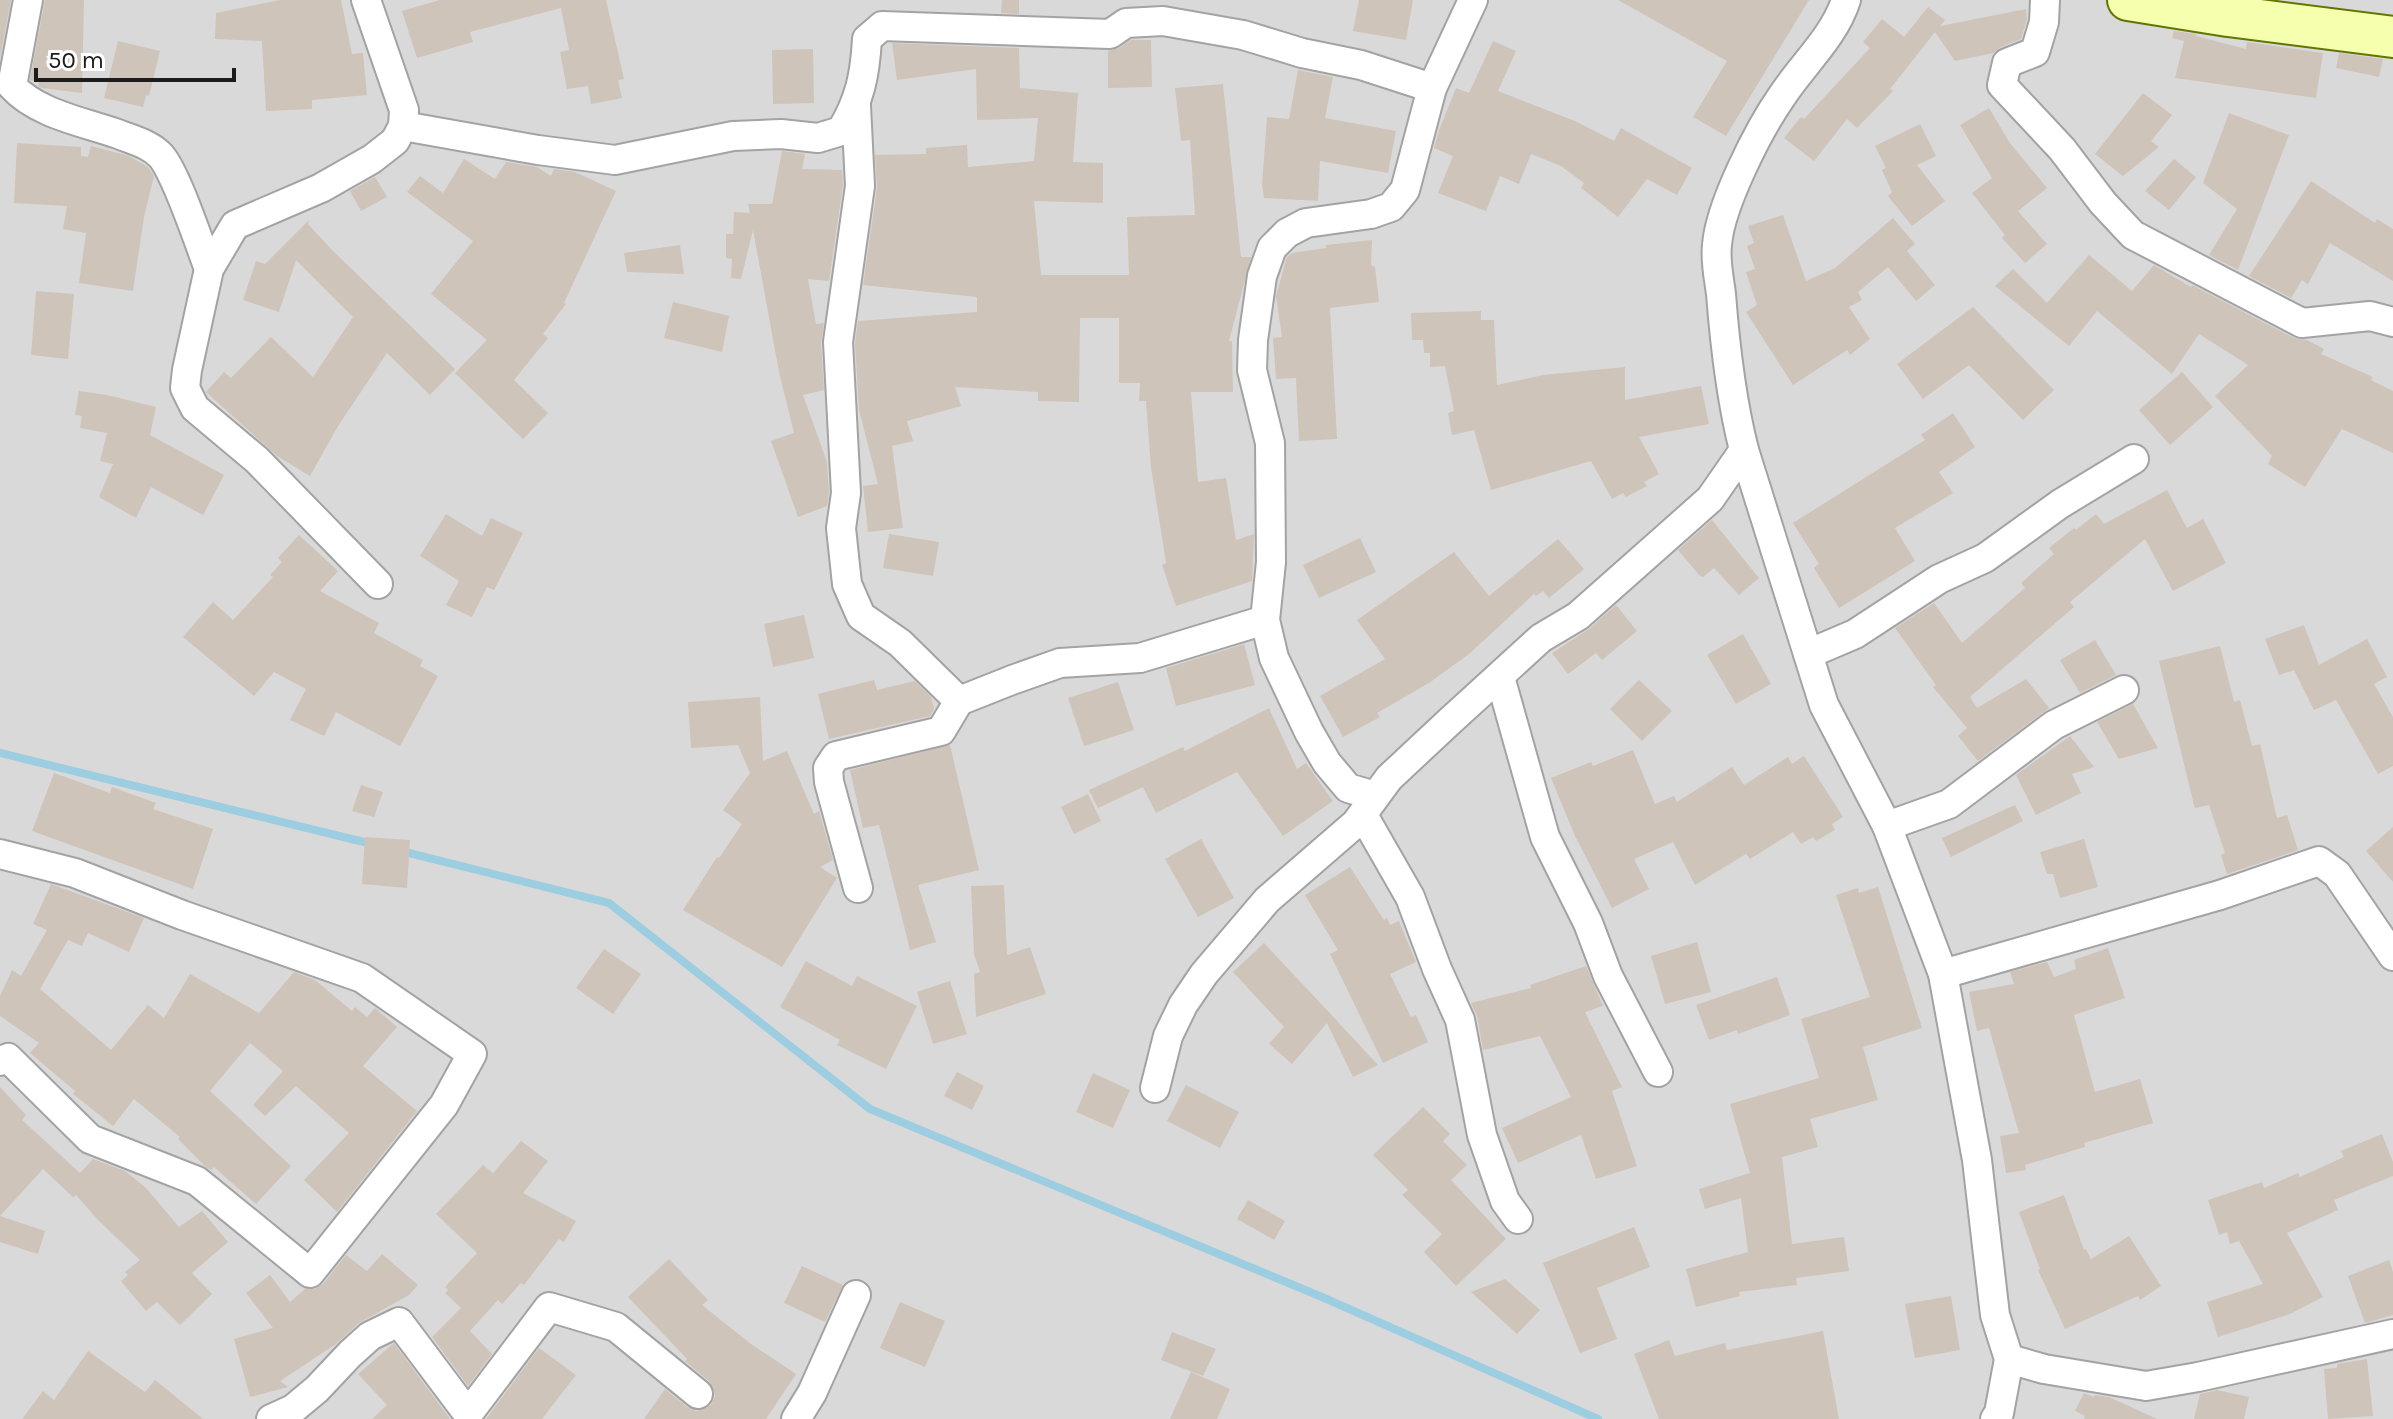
<svg xmlns="http://www.w3.org/2000/svg" width="2393" height="1419" font-family="Karla,sans-serif">
<rect width="100%" height="100%" fill="#eeeae0"/>
<rect fill="#dad9d9" x="0" y="0" width="2393" height="1419"/>
<g fill="none" stroke-linecap="round" stroke-linejoin="round">
<g stroke="#9ccde0" stroke-width="8">
<path d="M0,753l372,91"/>
<path d="M401,851l208,52 261,206 452,188 276,122"/>
</g>
</g>
<g fill="#cec4b9">
<path d="M0,0h11l-11,58z"/>
<path d="M45,0h39l-2,93 -40,-5 -4,-2 1,-4 -9,-2z"/>
<path d="M280,0h61l11,54 11,-1 4,42 -55,5v9l-46,2 -4,-70 -47,-2 1,-26z"/>
<path d="M440,0h166l18,79 -6,1 4,18 -31,6 -3,-18 -21,3 -7,-37 9,-2 -8,-42 -91,24 3,10 -56,16 -15,-47z"/>
<path d="M1002,0h17v14l-18,-1z"/>
<path d="M1359,0h54l-7,40 -53,-9z"/>
<path d="M1618,0h191l-83,136 -33,-19 34,-56z"/>
<path d="M1928,7l17,13 -5,6 86,-17 1,10 -6,20 -20,8 -8,6 -38,8 -20,-29 -45,57 3,2 -36,37 -10,-9 -33,42 -30,-23 17,-21 3,2 66,-71 -7,-6 19,-23 22,18z"/>
<path d="M2174,31l22,3v2l50,13 1,-7 76,11 -7,45 -141,-20 9,-37 -12,-3z"/>
<path d="M1131,40h20l1,47 -44,1v-37l11,-3z"/>
<path d="M118,41l42,10 -11,45 -3,-1 -3,12 -39,-9z"/>
<path d="M1493,41l23,10 -18,40 77,30 39,20 7,-13 71,40 -15,27 -30,-16 -29,38 -37,-29 3,-5 -23,-17 -30,-12 -12,30 -19,-8 -14,35 -48,-18 15,-37 -19,-8 5,-18 17,-42 13,5z"/>
<path d="M892,43l127,5 1,40 58,5 -5,69 30,1v40l-69,-2 7,74h88l-2,-58 68,-2 -5,-75 -9,1 -6,-53 48,-4 18,173h10l-22,84h3l1,51h-42l7,90 28,-4 10,62 18,-6 -2,47 -76,25 -14,-41 4,-2 -15,-95 -5,-67h-7l1,-18h-21v-65h-39l-1,84 -41,-1v-9l-83,-5 6,19 -54,15 6,20 -21,5 11,82 -35,4 -5,-46 15,-2 -19,-74 -4,-67 3,-22 119,-9v-15l-114,-12 14,-97 -2,-33 51,-1v-6l41,-3 1,22 66,-6 4,-43 -61,2 -1,-51 -79,11z"/>
<path d="M813,49l1,54 -41,1 -1,-54z"/>
<path d="M2339,53l44,6 -4,18 -43,-9z"/>
<path d="M1298,70l35,7 -8,41 71,13 -8,42 -68,-12 -2,40 -54,-3 -2,-13 5,-68 22,2z"/>
<path d="M2143,93l29,22 -21,26 8,6 -36,29 -28,-22z"/>
<path d="M1989,108l21,35 37,45 -29,23 29,33 -22,19 -23,-25 3,-3 -33,-42 20,-15 -32,-53z"/>
<path d="M2229,113l60,22 -51,135 -29,-15 28,-46 -34,-26z"/>
<path d="M1920,124l16,32 -19,9 28,36 -33,25 -24,-30 4,-4 -10,-22 4,-2 -11,-22z"/>
<path d="M17,143l64,4v9l7,1 3,-11 38,10 19,11 6,9 -10,41 -11,74 -54,-8 7,-50 -23,-4 4,-23 -53,-3z"/>
<path d="M782,151l23,3 -3,15 40,1 1,15 -14,96 -21,-2 8,45 8,-1 -3,20 3,47 -21,5 24,67 2,30 -2,14 -29,11 -27,-76 23,-8 -15,-61 -26,-142 -12,49 -10,-1 1,-19 -6,-1v-24h7l1,-22 16,1 -2,-9h24z"/>
<path d="M464,159l31,20 11,-17 31,5 14,9 3,-7 21,3 41,19 -52,112 2,1 -23,30 5,4 -34,42 34,33 -25,26 -68,-66 32,-33 -56,-46 42,-53 -66,-49 13,-16 23,17z"/>
<path d="M2174,159l22,18 -27,33 -24,-19z"/>
<path d="M375,177l12,20 -26,14 -11,-20z"/>
<path d="M2311,181l64,42 2,-4 16,10v52l-63,-38 -22,41 -6,-4 -11,18 -42,-22z"/>
<path d="M1783,215l23,66 29,-13 58,-50 22,26 -8,7 28,34 -19,16 -28,-34 -30,25 4,8 -13,7 21,32 -20,16 -3,-5 -54,35 -47,-73 11,-7 -11,-33 9,-3 -8,-23 7,-3 -6,-17z"/>
<path d="M309,220l-1,4 23,25 124,120 -25,26 -43,-42 -49,73 -28,50 -33,-20 -71,-64 18,-20 7,6 40,-41 42,40 40,-60 -57,-57 -17,52 -36,-12 13,-39 9,3z"/>
<path d="M1372,240l-1,25 4,2 4,35 -49,6 7,131 -38,2 -3,-63 -20,1 -3,-41 9,-1 -6,-41 11,-39 5,-4 34,-5v-3z"/>
<path d="M680,245l4,29 -57,-2 -3,-19z"/>
<path d="M2089,255l43,36 22,-26 37,22 1,-2 102,53 13,2 17,9 -3,5 52,23 -2,3 22,11v62l-51,-24 -37,58 -37,-23 4,-8 -57,-60 33,-31 -49,-31 -27,40 -75,-63 -28,35 -74,-60 18,-17 34,34z"/>
<path d="M36,291l38,3 -6,65 -37,-4z"/>
<path d="M673,302l56,14 -7,36 -58,-14z"/>
<path d="M1973,307l81,83 -31,30 -54,-55 -46,34 -26,-35z"/>
<path d="M1481,311v9h13l3,65 46,-10 82,-8v33l76,-14 8,38 -70,13 20,37 -15,8 3,4 -21,11 -3,-4 -11,6 -21,-38 -100,29 -17,-60 -22,5 -4,-22 6,-2 -9,-45 -15,1v-14h-6l-1,-13h-11l-1,-27z"/>
<path d="M2182,372l31,35 -43,38 -31,-35z"/>
<path d="M79,391l28,4 49,12 -6,28 74,40 -21,40 -52,-28 -15,31 -37,-21 14,-33 -13,-3 7,-28 -27,-5 2,-12 -7,-1z"/>
<path d="M1953,413l22,34 -36,25 14,21 -58,35 20,33 -76,47 -25,-40 5,-4 -26,-41 132,-83 -4,-5z"/>
<path d="M2167,490l20,38 16,-9 23,44 -53,28 -28,-52 -75,63 4,5 -104,90 7,11 49,-29 23,29 -71,53 -20,-25 9,-8 -34,-41 3,-2 -41,-57 39,-25 28,40 63,-55 -4,-5 33,-29 -5,-6 25,-20 2,2 20,-16 8,10z"/>
<path d="M446,514l36,22 9,-18 32,15 -29,57 -7,-3 -15,30 -26,-12 13,-24 -39,-25z"/>
<path d="M1712,520l47,58 -20,17 -25,-27 -11,9 -3,-1 -22,-26z"/>
<path d="M889,534l50,8 -6,34 -50,-8z"/>
<path d="M299,535l39,36 -18,20 59,32 -5,10 49,27 -3,6 18,10 -38,70 -64,-34 -12,24 -34,-16 16,-31 -32,-17 -20,24 -71,-59 30,-35 20,18 40,-43 -3,-2 12,-13 -4,-4z"/>
<path d="M1360,538l16,34 -57,26 -16,-33z"/>
<path d="M1558,539l26,30 -35,29 -6,-7 -7,5 -2,-2 -65,60 -40,29 -52,30 3,4 -37,20 -23,-41 65,-37 -28,-39 97,-68 35,44z"/>
<path d="M1616,605l21,26 -35,29 -6,-7 -28,21 -16,-21 37,-24z"/>
<path d="M804,615l10,43 -41,9 -9,-43z"/>
<path d="M2304,625l15,40 48,-26 20,38 -13,7 19,33v49l-15,8 -42,-74 -22,10 -20,-40 -15,5 -14,-36z"/>
<path d="M1743,634l28,50 -35,20 -29,-49z"/>
<path d="M2095,640l21,35 -36,18 -20,-33z"/>
<path d="M1244,644l11,41 -79,21 -10,-38z"/>
<path d="M2220,646l14,56 6,-2 12,46 8,-2 17,74 10,-3 11,35 -71,24 -6,-19 4,-2 -16,-48 -14,3 -1,-3 -35,-144z"/>
<path d="M874,680l3,10 38,-9 16,16 3,12 -4,7 -101,23 -11,-45z"/>
<path d="M1639,680l33,31 -30,30 -32,-32z"/>
<path d="M1118,682l16,48 -50,16 -16,-48z"/>
<path d="M760,697l3,64 24,-10 27,63 5,-3 14,49 -13,7 17,11 -55,89 -99,-57 34,-53 2,1 23,-34 -19,-14 27,-37 -12,-28 -47,3 -3,-46z"/>
<path d="M2133,704l25,44 -39,11 -22,-37z"/>
<path d="M1269,708l28,61 9,-6 27,38 -50,35 -46,-64 -81,41 -13,-26 -45,21 -9,-18 94,-43 2,4z"/>
<path d="M2070,736l24,31 -22,7 9,19 -45,22 -20,-40z"/>
<path d="M950,745l29,125 -61,15 18,57 -26,8 -31,-125 -16,3 -13,-58z"/>
<path d="M1633,750l22,54 19,-8 3,6 55,-35 12,18 44,-28 4,7 12,-8 39,61 -11,7 3,6 -19,11 -3,-4 -12,7 -8,-12 -43,27 -4,-5 -51,31 -22,-43 -39,17 15,30 -37,19 -37,-72 -24,-58 40,-16 2,4z"/>
<path d="M54,773l56,20 2,-6 44,16 -3,6 60,20 -20,60 -161,-58z"/>
<path d="M361,785l22,7 -9,25 -22,-6z"/>
<path d="M1088,794l13,27 -27,13 -13,-27z"/>
<path d="M2015,805l8,16 -72,36 -9,-19z"/>
<path d="M2393,827v55l-27,-31z"/>
<path d="M365,837l45,3 -3,48 -45,-4z"/>
<path d="M1201,839l33,59 -36,19 -33,-58z"/>
<path d="M2084,839l14,48 -38,11 -7,-24h-6l-7,-22z"/>
<path d="M1350,867l34,53 3,-2 3,7 9,-4 17,41 -26,12 21,43 5,-2 12,27 -45,21 -53,-109 8,-4 -33,-55z"/>
<path d="M51,884l93,34 -15,34 -41,-19 -6,13 -14,-6 -28,49 71,61 37,-45 16,13 26,-44 69,39 35,-41 21,8 37,31 3,-4 12,10 8,-9 22,19 -34,39 54,45 -80,101 -33,-32 45,-47 -53,-47 -31,30 -12,-11 30,-34 -33,-28 -40,48 81,75 -35,38 -42,-37 -3,3 -5,-3 -28,-28 2,-2 -46,-38 -21,27 -40,-32 2,-3 -45,-38 9,-10 -39,-27v-20l12,-26 9,6 26,-46 -14,-6z"/>
<path d="M1004,885l3,70 23,-8 16,47 -70,23 -2,-43 6,-2 -6,-18 -3,-68z"/>
<path d="M1878,887l44,141 -59,19 15,53 -68,19 8,28 -36,10 10,87 52,-7 5,34 -53,7 1,7 -58,7 1,4 -44,11 -10,-38 62,-17 -7,-54 -36,11 -6,-20 51,-16 -20,-69 89,-26 -18,-59 69,-22 -34,-102 22,-7 1,5z"/>
<path d="M1697,942l14,50 -46,12 -14,-48z"/>
<path d="M1264,943l61,65 53,57 -25,12 -26,-54 -35,41 -23,-20 15,-17 -51,-55z"/>
<path d="M2108,948l17,50 -51,17 21,77 45,-13 13,44 -69,20 1,4 -60,18 1,5 -20,3 -6,-37 19,-3 -30,-105 -12,3 -8,-39 45,-8 -4,-12 37,-10 7,15 22,-8 -2,-9z"/>
<path d="M604,949l37,25 -28,40 -37,-26z"/>
<path d="M806,961l46,25 5,-10 60,30 -31,63 -49,-24 3,-5 -60,-33z"/>
<path d="M1586,966l17,40 -18,6 37,75 -10,4 25,75 -41,13 -15,-44 -63,28 -16,-35 69,-31 -31,-61 -57,14 -6,-34 -6,-13 60,-15 -1,-3z"/>
<path d="M1777,977l13,38 -52,19 -1,-4 -28,10 -13,-35z"/>
<path d="M950,981l17,53 -34,10 -16,-52z"/>
<path d="M957,1072l27,14 -12,24 -28,-14z"/>
<path d="M1093,1073l37,17 -17,38 -37,-16z"/>
<path d="M1186,1085l53,27 -19,36 -53,-27z"/>
<path d="M0,1087l26,28 -4,5 58,53 13,-14 32,12 21,17 33,39 23,-16 26,31 -36,31 20,21 -32,31 -23,-23 -11,9 -25,-30 7,-6 -3,-3 15,-12 -41,-39 -23,-26 -3,2 -30,-28 -43,47z"/>
<path d="M1423,1107l27,27 -7,7 24,24 -16,15 55,59 -50,47 -32,-34 18,-18 -40,-39 6,-5 -35,-35z"/>
<path d="M2382,1134l11,28v14l-59,24 4,10 -51,23 36,64 -33,17 -72,23 -11,-35 56,-18 -24,-43 -9,3 -3,-12 -8,3 -11,-35 54,-18 2,6 34,-15 2,4 44,-20 -3,-6z"/>
<path d="M521,1141l27,20 -25,32 53,28 -12,21 -5,-3 -35,46 -3,-2 -19,21 -4,-4 -28,31 22,23 -24,32 -36,-49 29,-29 -16,-15 3,-3 -3,-3 32,-34 -41,-39 47,-49 10,8z"/>
<path d="M2064,1195l20,55 2,-1 5,10 38,-23 32,50 -21,14 -2,-4 -73,33 -27,-59 2,-1 -21,-57z"/>
<path d="M1248,1200l37,21 -11,19 -37,-21z"/>
<path d="M0,1216l45,15 -7,23 -38,-12z"/>
<path d="M1634,1227l16,40 -53,21 20,51 -37,14 -37,-90z"/>
<path d="M382,1254l36,31 -9,10 -50,28 -23,21 -56,37 8,6 -38,10 -16,-58 39,-11 -27,-35 24,-18 20,27 15,-13h10l8,-5 23,-29 21,16z"/>
<path d="M669,1259l39,41 -6,5 49,39 45,30 -30,45h-122l21,-30 22,18 9,4 15,-6 4,-9 -6,-15 -24,-20 2,-2 -59,-62z"/>
<path d="M2389,1260l4,12v43l-28,8 -17,-47z"/>
<path d="M802,1266l41,19 -18,37 -41,-19z"/>
<path d="M1505,1279l35,31 -23,24 -46,-42z"/>
<path d="M1951,1296l9,54 -45,8 -10,-54z"/>
<path d="M900,1302l45,19 -20,46 -45,-19z"/>
<path d="M1823,1331l16,88h-180l-25,-65 35,-14 6,16 50,-13 2,7z"/>
<path d="M1172,1332l44,17 -13,27 -42,-16z"/>
<path d="M394,1343l56,76h-78l15,-14 -29,-31z"/>
<path d="M539,1348l37,27 -34,44h-56z"/>
<path d="M88,1351l57,41 10,-12 48,39h-181l21,-28 11,9z"/>
<path d="M2367,1359l6,57 -45,3 -4,-50 13,-1v-4z"/>
<path d="M1191,1372l39,17 -13,30h-47z"/>
<path d="M2217,1390l32,7 -5,22h-50l6,-25z"/>
<path d="M2084,1393l10,4 1,-2 14,2 48,22h-73l1,-3 -10,-5z"/>
</g>
<g fill="none" stroke-linecap="round" stroke-linejoin="round">
<defs>
<g id="street">
<path d="M28,0l-16,86c25,28 72,36 106,48 15,6 32,10 43,22 16,19 38,87 48,113"/>
<path d="M366,0l38,110 -1,16 -8,15 -23,18 -51,29 -86,37 -26,44 -22,101 -2,18 10,20 62,52 121,124"/>
<path d="M1846,0c-12,37 -43,64 -64,96 -23,33 -62,109 -65,149 -2,16 2,33 4,49 4,52 10,105 23,156l80,255 63,121 56,148 34,186 18,155 14,44 -10,54 -4,6"/>
<path d="M2045,0l-1,22 -9,30 -28,11 -5,22 60,64 41,54 30,32 169,88 68,-7 23,6"/>
<path d="M856,106l4,80 -22,156 8,151 -5,35 6,56 14,32 39,27 59,58"/>
<path d="M403,126l135,24 77,10 118,-24 48,-2 37,4 23,-7c19,-31 24,-56 26,-92l15,-13 228,8 16,-11 37,-2 80,14 59,18 59,12 71,23"/>
<path d="M1808,654l47,-20 84,-55 46,-21 75,-54 74,-45"/>
<path d="M1500,677l45,160 43,86 20,53 50,96"/>
<path d="M1375,796l-27,-8 -21,-25 -18,-31 -35,-74 -9,-38 6,-58 -1,-119 -18,-73 1,-30 9,-64 10,-28 15,-15 19,-10 65,-9 20,-7 14,-17 27,-102 41,-88"/>
<path d="M1363,815l47,82 27,72 23,51 22,115 23,66 13,18"/>
<path d="M1887,826l62,-22 105,-79 70,-35"/>
<path d="M0,854l75,19 107,42 180,63 110,76 -28,51 -134,168 -113,-92 -107,-42 -82,-81 -8,3"/>
<path d="M858,888l-29,-106 -1,-14 8,-12 105,-25 18,-30 53,-21 48,-17 80,-5 125,-38"/>
<path d="M1943,974l277,-79 99,-34 18,13 56,82"/>
<path d="M1155,1088l13,-52 15,-31 21,-31 63,-74 89,-77 33,-45 61,-57 91,-83 37,-22 132,-117 34,-49"/>
<path d="M2009,1359l35,10 102,17 52,-9 195,-43"/>
<path d="M271,1419l22,-10 24,-20 33,-35 20,-18 29,-14 69,92 81,-107 67,20 82,67"/>
<path d="M796,1419l16,-26 44,-98"/>
</g>
<path id="secondary" d="M2128,0l100,16 165,21"/>
</defs>
<use href="#street" stroke="#a3a3a3" stroke-width="32"/>
<use href="#secondary" stroke="#617500" stroke-width="44"/>
<use href="#street" stroke="#fff" stroke-width="28"/>
<use href="#secondary" stroke="#f6ffae" stroke-width="40"/>
</g>
<path d="M36 68v12h198v-12" fill="none" stroke="#1c1c1c" stroke-width="4"/>
<text x="48" y="68" font-size="24" fill="#1c1c1c" stroke="#ffffff" stroke-width="6" paint-order="stroke">50 m</text>
</svg>
